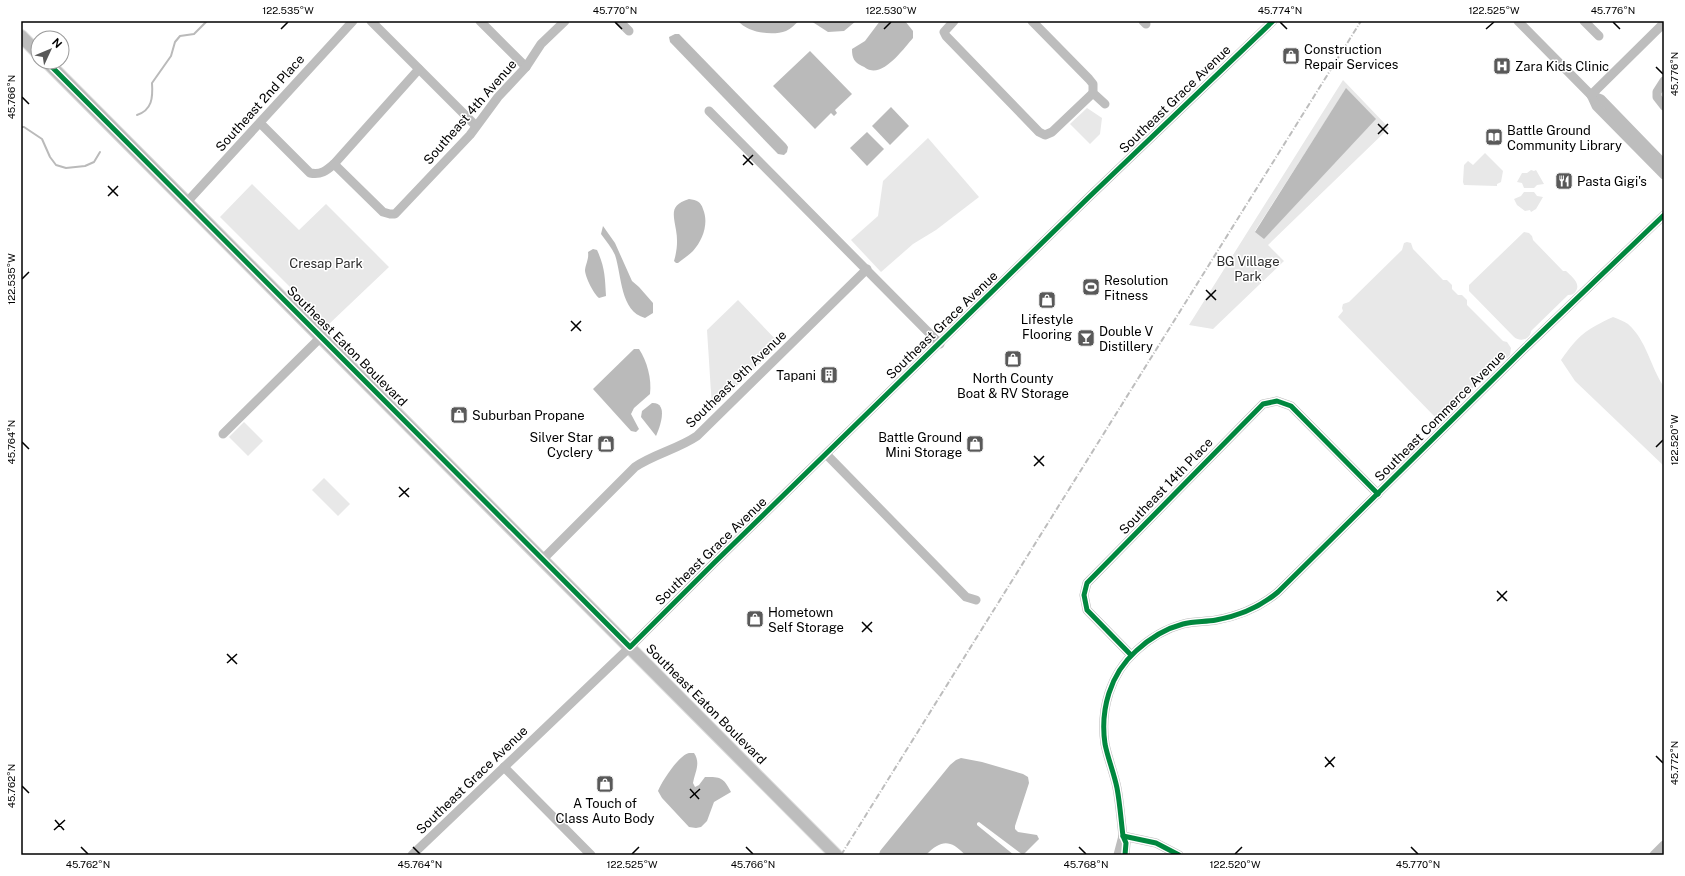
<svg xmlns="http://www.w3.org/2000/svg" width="1685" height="876" font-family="'Public Sans',sans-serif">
<rect width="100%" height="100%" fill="#fff"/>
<g fill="#e8e8e8" fill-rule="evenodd">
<path d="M1343,80l46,48 -121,117 16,16 -71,68 -24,-4zM1346,89l29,30 -111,119 -9,-7z"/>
<path d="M1087,108l15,10 -2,16 -10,10 -20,-20z"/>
<path d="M928,138l51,59 -43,33 -23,14 -32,28 -30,-32 27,-24 5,-35z"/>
<path d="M1485,153l18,18 -2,11 -4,2v2l-33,-1 -1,-3 1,-17 4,-4 5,4z"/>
<path d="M1531,170l3,1 2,-1 8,14 -7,1 -3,3h-10l-2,-5 -5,-1 5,-9h5z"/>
<path d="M252,184l47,46 27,-26 63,63 -61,58 -108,-108z"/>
<path d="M1524,192h10l3,4 6,1 -7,12 -5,3 -1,-2 -5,1 -8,-6 -3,-6 7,-3z"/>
<path d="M1524,232l5,1 3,3 1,4 30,31h3c5,5 15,12 10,20 -2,3 -4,4 -8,4l-37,36c-1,9 -11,11 -17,6l-45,-46v-6z"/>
<path d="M1407,242l4,1 2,6 30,31h4l5,5v4l6,6h4l5,5v5l36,36 4,1 4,6 -1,7 -3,3h-4l-45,45 -4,7 -7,2 -5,-1 -6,7 -98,-101 5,-6 -1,-3 1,-4 6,-2 53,-52 2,-7z"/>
<path d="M738,300l42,44 -67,65 -1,-1 -5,-78z"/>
<path d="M1613,317c5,2 11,4 15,7 19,17 22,42 36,63v79l-89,-85 -14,-21c18,-25 24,-30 52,-43z"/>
<path d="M244,422l19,19 -15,15 -19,-19z"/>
<path d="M324,478l26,26 -12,12 -26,-26z"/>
</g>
<g fill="#bababa">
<path d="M738,21h61c-4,3 -8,8 -13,10 -13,5 -38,2 -48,-10z"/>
<path d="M811,21h45l-12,10 -16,1z"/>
<path d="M880,21h25l8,10v7c-9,10 -27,36 -43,32 -2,0 -5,-3 -8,-4 -8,-4 -10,-8 -10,-17l13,-8z"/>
<path d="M675,34h4l107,110 2,3 -1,5 -3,3 -6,-1 -108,-112 -1,-5z"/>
<path d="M810,51l42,43 -17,16 2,3 -3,3 -3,-3 -16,16 -42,-43z"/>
<path d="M1346,88l30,31 -112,120 -9,-7z"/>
<path d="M891,107l18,19 -19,19 -18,-19z"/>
<path d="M867,132l17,17 -17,17 -17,-18z"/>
<path d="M689,199c8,1 12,3 14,10 6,14 0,31 -10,42 -4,4 -10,8 -15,12h-2l-2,-2c3,-10 4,-20 2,-31 -3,-17 -6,-25 13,-31z"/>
<path d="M603,226l12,17 17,38 7,6 14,16v10l-8,5c-25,-7 -23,-42 -30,-63 -3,-7 -9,-14 -14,-21z"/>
<path d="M593,249l4,1c8,17 8,28 9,46l-7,2c-5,-4 -14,-21 -14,-28 1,-7 4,-11 3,-18z"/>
<path d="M634,349h5c8,12 13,30 11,45l-16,14 -3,6 8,15 -3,3 -5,-1 -38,-42z"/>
<path d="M652,403c17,-1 8,24 4,33l-15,-19 1,-6z"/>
<path d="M689,753h5c7,10 1,19 -1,30l2,4 4,-2 6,-8c16,0 18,0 26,15l-17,10 -7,19 -6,6 -5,1 -7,-1 -27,-29 -4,-7c4,-10 21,-36 31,-38z"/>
<path d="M961,758l21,4 41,12 5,3 1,6 -14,43v3l3,3 19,3 2,4 -16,16 -44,-33 -2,1v2l37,30h-49c-15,-16 -24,-15 -39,0h-47l1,-4 70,-86 6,-5z"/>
</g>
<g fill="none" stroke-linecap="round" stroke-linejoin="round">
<g stroke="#bababa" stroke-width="2">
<path d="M137,115c15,-5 16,-17 15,-32l19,-27 4,-14 5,-6 14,-2 13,-13"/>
<path d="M21,127h3l18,12 8,18 6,8 10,3 19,-2 9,-4 6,-10"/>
</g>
<defs>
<g id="major">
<path d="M21,36l17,17"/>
<path d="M47,62l789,793"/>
</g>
</defs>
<use href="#major" stroke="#dbdbdb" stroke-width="14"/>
<g stroke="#bdbdbd" stroke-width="9">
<path d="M371,21l105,105"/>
<path d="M480,21l46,46"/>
<path d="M619,21l10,10"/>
<path d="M954,21l-10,11 2,4 93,96 6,3 7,-3 41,-39"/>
<path d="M1032,21l57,58 4,5v9l12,11"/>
<path d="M1143,21l3,3"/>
<path d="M1518,21l73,74 10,4 63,65"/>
<path d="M1584,21l15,15"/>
<path d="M1664,81l-7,11v5l7,9"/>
<path d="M1591,95l5,11 68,69"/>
<path d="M1591,95l73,-72"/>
<path d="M709,111l231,233"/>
<path d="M260,123l50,50c11,2 16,-2 24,-9l85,-95"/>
<path d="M334,164l49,48 7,2h5l75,-79 28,-38 28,-30 15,-23 24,-23"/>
<path d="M187,202l166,-181"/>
<path d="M223,434l98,-97"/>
<path d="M826,454l140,143 10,3"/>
<path d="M543,559l92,-92c19,-13 43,-18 62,-31l170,-167"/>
<path d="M1131,655l-44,-45 -3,-15 3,-12 176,-179 14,-3 14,5 87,88"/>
<path d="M504,767l87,88"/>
<path d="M1123,836l33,7 23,12"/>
<path d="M412,855l218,-208 85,-85 373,-364 185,-177"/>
<path d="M1118,855l5,-19"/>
<path d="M1125,855l1,-12 -3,-7c-2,-16 -3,-32 -6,-48 -3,-15 -9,-29 -12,-44 -5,-34 5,-70 31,-93 14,-13 28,-22 47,-27 11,-3 22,-2 33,-4 23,-4 44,-13 62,-28l244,-241 142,-136"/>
<path d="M1654,855l10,-10"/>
</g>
<use href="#major" stroke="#bdbdbd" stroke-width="12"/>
<path stroke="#bdbdbd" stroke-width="2" stroke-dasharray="6 2 1 2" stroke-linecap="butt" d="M841,855l520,-834"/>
<defs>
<g id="cycleway">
<path d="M47,62l583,585 85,-85 373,-364 185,-177"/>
<path d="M1131,655l-44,-45 -3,-15 3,-12 176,-179 14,-3 14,5 87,88"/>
<path d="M1123,836l33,7 23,12"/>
<path d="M1125,855l1,-12 -3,-7c-2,-16 -3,-32 -6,-48 -3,-15 -9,-29 -12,-44 -5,-34 5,-70 31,-93 14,-13 28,-22 47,-27 11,-3 22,-2 33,-4 23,-4 44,-13 62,-28l244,-241 142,-136"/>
</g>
</defs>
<use href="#cycleway" stroke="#fff" stroke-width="8"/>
<use href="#cycleway" stroke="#00873e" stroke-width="5"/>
</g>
<path fill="none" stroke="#000" stroke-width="1.5" d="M615,22l7,7M1280,22l7,7M1613,22l7,7M281,29l7,-7M884,29l7,-7M1486,29l8,-7M1656,67l7,7M22,97l7,7M1378,124l10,10M1378,134l10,-10M743,155l10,10M743,165l10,-10M108,186l10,10M108,196l10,-10M22,279l7,-7M1206,290l10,10M1206,300l10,-10M571,321l10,10M571,331l10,-10M22,442l7,7M1656,447l7,-7M1034,456l10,10M1034,466l10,-10M399,487l10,10M399,497l10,-9M1497,591l10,10M1497,601l10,-10M862,622l10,10M862,632l10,-10M227,654l10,10M227,663l10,-9M1656,756l7,7M1325,757l9,10M1325,767l10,-10M22,786l7,7M690,789l9,10M690,798l10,-9M55,820l9,10M54,830l11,-10M81,847l7,7M413,847l7,7M746,847l7,7M1079,847l7,7M1411,847l7,7M632,854l7,-7M1235,854l7,-7"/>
<defs>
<symbol id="shop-square" viewBox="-11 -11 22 22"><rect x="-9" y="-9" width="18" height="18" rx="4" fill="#595959" stroke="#fff"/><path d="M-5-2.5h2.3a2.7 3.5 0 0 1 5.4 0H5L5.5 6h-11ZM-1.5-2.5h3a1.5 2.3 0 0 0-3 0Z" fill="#fff"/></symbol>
<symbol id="hospital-square" viewBox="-11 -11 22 22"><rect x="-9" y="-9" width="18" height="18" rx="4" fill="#595959" stroke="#fff"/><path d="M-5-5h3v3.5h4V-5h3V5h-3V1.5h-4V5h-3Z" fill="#fff"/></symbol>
<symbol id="library-square" viewBox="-11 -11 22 22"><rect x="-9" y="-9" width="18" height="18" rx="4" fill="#595959" stroke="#fff"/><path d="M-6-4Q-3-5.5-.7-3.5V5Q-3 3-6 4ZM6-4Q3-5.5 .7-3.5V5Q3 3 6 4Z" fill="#fff"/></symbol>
<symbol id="restaurant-square" viewBox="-11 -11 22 22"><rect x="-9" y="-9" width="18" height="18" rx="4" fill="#595959" stroke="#fff"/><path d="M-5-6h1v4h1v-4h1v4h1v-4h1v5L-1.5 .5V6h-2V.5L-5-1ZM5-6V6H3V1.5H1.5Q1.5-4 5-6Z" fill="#fff"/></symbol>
<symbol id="stadium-square" viewBox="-11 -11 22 22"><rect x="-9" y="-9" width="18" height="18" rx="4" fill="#595959" stroke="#fff"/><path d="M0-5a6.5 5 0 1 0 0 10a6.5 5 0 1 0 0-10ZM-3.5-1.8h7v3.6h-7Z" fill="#fff"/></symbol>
<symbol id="bar-square" viewBox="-11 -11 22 22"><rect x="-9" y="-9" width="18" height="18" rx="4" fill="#595959" stroke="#fff"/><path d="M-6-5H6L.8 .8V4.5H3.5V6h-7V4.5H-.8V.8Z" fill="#fff"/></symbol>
<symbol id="building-square" viewBox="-11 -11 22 22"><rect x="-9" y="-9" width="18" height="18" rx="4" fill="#595959" stroke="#fff"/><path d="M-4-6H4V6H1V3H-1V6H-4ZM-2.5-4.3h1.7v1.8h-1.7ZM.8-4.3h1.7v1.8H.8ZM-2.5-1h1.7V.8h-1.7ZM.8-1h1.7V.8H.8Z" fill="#fff"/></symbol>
</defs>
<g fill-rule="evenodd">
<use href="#shop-square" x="1281" y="46" width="20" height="20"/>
<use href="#hospital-square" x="1492" y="56" width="20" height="20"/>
<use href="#library-square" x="1484" y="127" width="20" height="20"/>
<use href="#restaurant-square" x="1554" y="171" width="20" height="20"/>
<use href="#stadium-square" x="1081" y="277" width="20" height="20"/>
<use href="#shop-square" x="1037" y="290" width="20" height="20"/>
<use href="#bar-square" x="1076" y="328" width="20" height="20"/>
<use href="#shop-square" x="1003" y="349" width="20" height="20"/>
<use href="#building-square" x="819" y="365" width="20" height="20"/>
<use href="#shop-square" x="449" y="405" width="20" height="20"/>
<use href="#shop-square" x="596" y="434" width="20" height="20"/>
<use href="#shop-square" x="965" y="434" width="20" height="20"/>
<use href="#shop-square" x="745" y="609" width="20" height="20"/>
<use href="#shop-square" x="595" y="774" width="20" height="20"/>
</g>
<g text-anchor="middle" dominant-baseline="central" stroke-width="3" stroke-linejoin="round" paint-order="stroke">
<g font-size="13" fill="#000" stroke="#fff" text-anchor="start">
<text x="1304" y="49">Construction<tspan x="1304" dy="15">Repair Services</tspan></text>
<text x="1515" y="66">Zara Kids Clinic</text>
<text x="1507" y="130">Battle Ground<tspan x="1507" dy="15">Community Library</tspan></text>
<text x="1577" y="181">Pasta Gigi's</text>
<text x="1104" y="280">Resolution<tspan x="1104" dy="15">Fitness</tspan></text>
<text x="1047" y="319" text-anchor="middle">Lifestyle<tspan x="1047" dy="15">Flooring</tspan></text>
<text x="1099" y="331">Double V<tspan x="1099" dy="15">Distillery</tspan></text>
<text x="816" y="375" text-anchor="end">Tapani</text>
<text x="1013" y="378" text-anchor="middle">North County<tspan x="1013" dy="15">Boat &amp; RV Storage</tspan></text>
<text x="472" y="415">Suburban Propane</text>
<text x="593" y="437" text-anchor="end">Silver Star<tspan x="593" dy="15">Cyclery</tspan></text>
<text x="962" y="437" text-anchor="end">Battle Ground<tspan x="962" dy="15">Mini Storage</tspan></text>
<text x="768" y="612">Hometown<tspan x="768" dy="15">Self Storage</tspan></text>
<text x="605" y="803" text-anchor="middle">A Touch of<tspan x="605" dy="15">Class Auto Body</tspan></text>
</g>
<g font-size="13" fill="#000" stroke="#fff">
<text transform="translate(1175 99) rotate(-44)">Southeast Grace Avenue</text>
<text transform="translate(260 103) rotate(-48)">Southeast 2nd Place</text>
<text transform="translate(470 112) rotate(-49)">Southeast 4th Avenue</text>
<text transform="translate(942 325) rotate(-44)">Southeast Grace Avenue</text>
<text transform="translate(347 346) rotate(45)">Southeast Eaton Boulevard</text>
<text transform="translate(736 379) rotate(-44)">Southeast 9th Avenue</text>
<text transform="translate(1440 416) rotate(-45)">Southeast Commerce Avenue</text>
<text transform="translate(1166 486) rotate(-46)">Southeast 14th Place</text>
<text transform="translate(711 551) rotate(-44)">Southeast Grace Avenue</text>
<text transform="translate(706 704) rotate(45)">Southeast Eaton Boulevard</text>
<text transform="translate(472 780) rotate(-44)">Southeast Grace Avenue</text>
</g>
<g font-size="13" fill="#2c2c2c" stroke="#fff">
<text x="1248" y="261">BG Village<tspan x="1248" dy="15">Park</tspan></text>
<text x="326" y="263">Cresap Park</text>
</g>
</g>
<rect width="1685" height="876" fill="none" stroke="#ffffff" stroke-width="44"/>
<g transform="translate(50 50) rotate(46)"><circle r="19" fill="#ffffff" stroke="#999999"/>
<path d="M0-3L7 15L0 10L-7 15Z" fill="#595959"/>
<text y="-6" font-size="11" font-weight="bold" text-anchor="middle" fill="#000000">N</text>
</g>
<rect x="22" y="22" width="1641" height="832" fill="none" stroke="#000" stroke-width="1.5"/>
<g font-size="10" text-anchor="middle" fill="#000">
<text x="288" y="14">122.535°W</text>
<text x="615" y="14">45.770°N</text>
<text x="891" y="14">122.530°W</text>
<text x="1280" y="14">45.774°N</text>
<text x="1494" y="14">122.525°W</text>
<text x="1613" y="14">45.776°N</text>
<text transform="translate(1674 74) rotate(-90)" y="4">45.776°N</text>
<text transform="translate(11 97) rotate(-90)" y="4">45.766°N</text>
<text transform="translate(11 279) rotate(-90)" y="4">122.535°W</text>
<text transform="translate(1674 440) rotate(-90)" y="4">122.520°W</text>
<text transform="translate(11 442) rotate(-90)" y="4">45.764°N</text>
<text transform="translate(1674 763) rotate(-90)" y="4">45.772°N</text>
<text transform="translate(11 786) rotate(-90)" y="4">45.762°N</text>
<text x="88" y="868">45.762°N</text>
<text x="420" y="868">45.764°N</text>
<text x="632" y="868">122.525°W</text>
<text x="753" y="868">45.766°N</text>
<text x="1086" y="868">45.768°N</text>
<text x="1235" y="868">122.520°W</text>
<text x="1418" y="868">45.770°N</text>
</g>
</svg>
